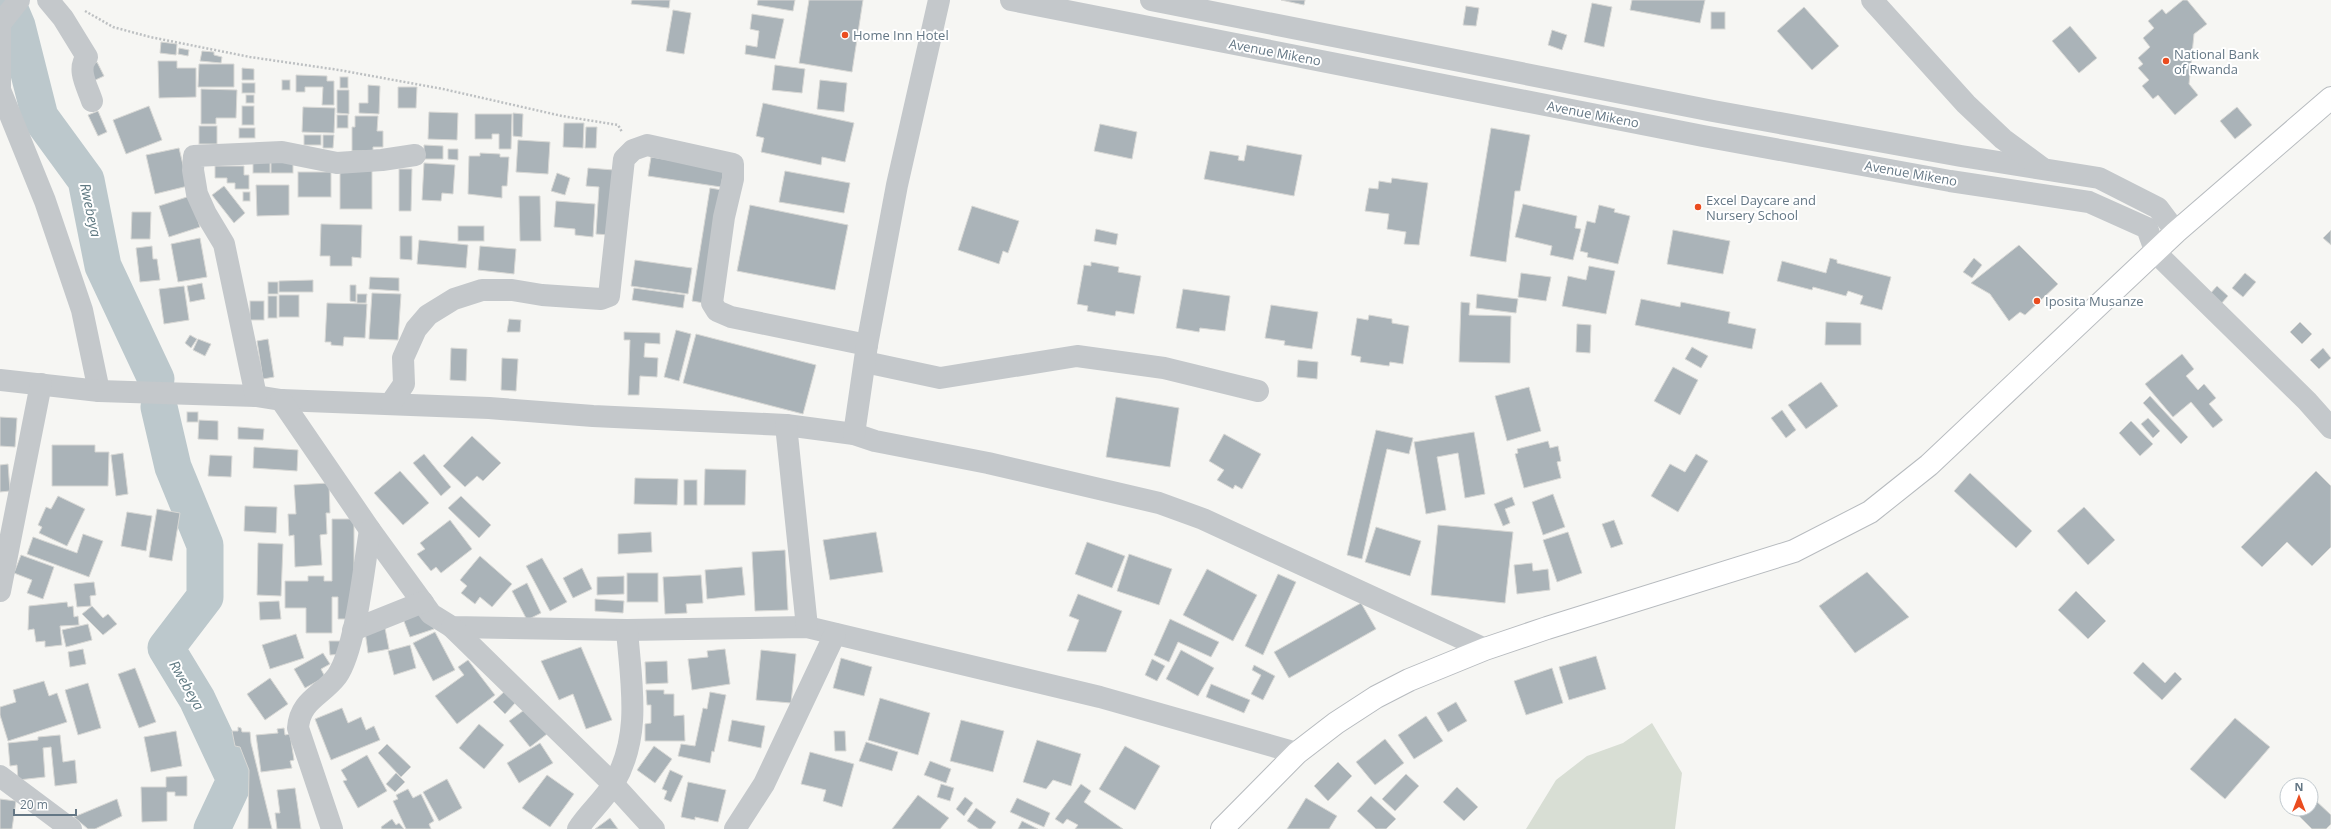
<svg xmlns="http://www.w3.org/2000/svg" width="2331" height="829" font-family="'Open Sans',sans-serif">
<rect width="100%" height="100%" fill="#f6f6f3"/>
<path fill="#d8ded4" d="M1652,723l30,50 -7,56h-149l30,-49 31,-24 36,-13z"/>
<g fill="none" stroke-linecap="round" stroke-linejoin="round">
<g stroke="#bcc8cc" stroke-width="37">
<path d="M6,0l11,26 23,91 46,63 17,86 53,113"/>
<path d="M159,407l14,60 32,78v52l-39,51 31,51 38,81 -23,49"/>
</g>
</g>
<g fill="#aab3b8" stroke="#d8d8d5">
<path d="M632,0h38l-1,8 -38,-4z"/>
<path d="M758,0h37l-2,11 -36,-6z"/>
<path d="M809,0h54l-11,72 -53,-9z"/>
<path d="M1281,0h24l-1,5z"/>
<path d="M1632,0h73l-5,23 -70,-13z"/>
<path d="M2183,0h4l20,24 -13,10 -5,50 9,11 -23,20 -17,-20 -5,4 -11,-13 7,-6 -11,-12 5,-4 -5,-6 12,-11 -7,-9 11,-10 -6,-7 14,-12 4,5z"/>
<path d="M1592,3l20,4 -8,40 -20,-5z"/>
<path d="M1466,6l13,2 -3,18 -13,-1z"/>
<path d="M1804,7l35,39 -27,24 -35,-39z"/>
<path d="M673,10l18,3 -7,41 -18,-3z"/>
<rect x="1711" y="12" width="14" height="17"/>
<path d="M752,14l32,5 -9,40 -30,-5 1,-9 11,2 2,-16 -9,-2z"/>
<path d="M2070,26l27,32 -18,15 -27,-32z"/>
<path d="M1552,30l15,5 -5,15 -14,-5z"/>
<path d="M161,42l16,2 -1,11 -16,-2z"/>
<path d="M179,48l10,2 -1,6 -10,-2z"/>
<path d="M202,51l12,1v3l8,2 -1,6 -21,-2z"/>
<path d="M158,61h19v7h19v29l-37,1z"/>
<path d="M97,62l7,14 -13,6 -6,-14z"/>
<path d="M199,64h35v23h-36z"/>
<path d="M775,65l30,4 -3,24 -30,-3z"/>
<path d="M242,68l12,1v11h-12z"/>
<path d="M296,75l31,1v5h7v24h-12l1,-18h-18v5h-9z"/>
<rect x="340" y="77" width="8" height="11"/>
<rect x="282" y="80" width="8" height="10"/>
<path d="M820,80l27,3 -3,29 -27,-3z"/>
<rect x="242" y="83" width="13" height="10"/>
<path d="M368,85l12,1 -1,28 -20,-1v-10h9z"/>
<path d="M398,87h19l-1,21h-18z"/>
<path d="M201,89l36,1 -1,28h-20v6h-15z"/>
<path d="M337,90h12v24l-12,-1z"/>
<rect x="246" y="95" width="8" height="8"/>
<path d="M763,103l91,20 -9,39 -23,-5 -1,8 -60,-13 3,-14 -8,-2z"/>
<path d="M149,106l13,34 -36,14 -13,-34z"/>
<rect x="242" y="106" width="12" height="19"/>
<path d="M303,107l32,1 -1,25 -32,-1z"/>
<path d="M2237,107l15,18 -17,14 -15,-18z"/>
<path d="M98,111l9,21 -9,4 -10,-21z"/>
<path d="M429,112l29,1 -1,27 -29,-1z"/>
<path d="M513,113l10,1 -1,23 -9,-1z"/>
<path d="M475,114h37l-1,35h-12v-15h-7v5h-17z"/>
<rect x="337" y="115" width="11" height="13"/>
<path d="M355,116h23l-1,15h6v16h-10v4h-21v-24h3z"/>
<path d="M564,123h20l-1,25 -20,-1z"/>
<path d="M1100,124l37,8 -5,27 -38,-8z"/>
<rect x="199" y="126" width="18" height="18"/>
<path d="M586,127h11l-1,21h-11z"/>
<rect x="239" y="128" width="16" height="10"/>
<path d="M1491,128l39,7 -10,56h-5l-9,71 -36,-6z"/>
<rect x="304" y="135" width="17" height="10"/>
<path d="M323,135h11l-1,13h-10z"/>
<path d="M518,140l32,2 -2,32 -32,-2z"/>
<path d="M424,145l19,1v13h-19z"/>
<path d="M1247,145l55,10 -8,41 -90,-17 6,-28 29,5 -1,4 6,1z"/>
<path d="M179,148l9,38 -33,8 -9,-39z"/>
<path d="M448,149h10v11l-10,-1z"/>
<path d="M480,153l20,1v3h9l-2,29h-5v12l-34,-4 1,-38h11z"/>
<path d="M651,157l73,12 -3,18 -73,-11z"/>
<rect x="271" y="161" width="22" height="12"/>
<rect x="253" y="162" width="17" height="11"/>
<path d="M424,163l31,2 -2,29 -11,-1 -1,8 -19,-1z"/>
<path d="M215,166h29v9h5v14h-14v-6h-8v-5h-12z"/>
<path d="M588,168l26,2 -4,65 -14,-1 3,-47 -13,-1z"/>
<path d="M399,169h13l-1,42h-12z"/>
<rect x="340" y="170" width="32" height="39"/>
<path d="M785,171l65,12 -6,30 -65,-11z"/>
<rect x="298" y="172" width="33" height="25"/>
<path d="M557,173l13,5 -5,17 -14,-4z"/>
<path d="M1392,178l36,5 -9,62 -15,-1 2,-12 -19,-3 2,-15 -24,-3 4,-23 9,1 1,-8 12,2z"/>
<path d="M256,185h33v30l-32,1z"/>
<path d="M224,186l21,27 -11,10 -22,-28z"/>
<path d="M710,188l12,2 -18,113 -12,-2z"/>
<rect x="243" y="192" width="7" height="9"/>
<path d="M190,196l10,31 -31,10 -10,-31z"/>
<path d="M519,196h21l1,45h-21z"/>
<path d="M556,201l39,3 -2,33 -18,-2v-6l-21,-2z"/>
<path d="M1523,204l54,12 -2,12 6,1 -8,31 -23,-5 2,-9 -37,-9z"/>
<path d="M750,205l98,20 -13,65 -98,-19z"/>
<path d="M1599,205l16,4 -1,3 16,4 -12,48 -31,-7 1,-4 -8,-2 7,-30 8,2z"/>
<path d="M972,206l47,15 -11,32 -5,-2 -4,13 -41,-14z"/>
<path d="M132,212h19l-1,27h-19z"/>
<path d="M321,224l41,1 -1,33 -9,-1v9h-22v-10h-10z"/>
<rect x="458" y="226" width="26" height="15"/>
<path d="M1096,229l22,5 -2,11 -22,-4z"/>
<path d="M1673,230l57,11 -7,33 -56,-10z"/>
<path d="M2331,230v15l-8,-7z"/>
<path d="M400,236h12v24l-12,-1z"/>
<path d="M200,238l7,39 -29,5 -7,-38z"/>
<path d="M419,240l49,5 -2,23 -49,-4z"/>
<path d="M2019,245l39,39 -33,31 -5,-3 -11,9 -19,-27 -19,-11z"/>
<path d="M152,246l1,13h4l3,21 -20,2 -4,-34z"/>
<path d="M480,246l36,3 -2,25 -36,-4z"/>
<path d="M1830,258l7,2v3l54,14 -9,33 -22,-6 3,-8 -15,-5 -2,5 -33,-9 -1,3 -35,-9 5,-20 44,12z"/>
<path d="M1974,258l8,7 -10,13 -9,-6z"/>
<path d="M635,260l57,8 -4,26 -57,-8z"/>
<path d="M1091,262l28,5 -1,5 23,4 -7,38 -18,-3 -1,5 -28,-5 1,-5 -11,-2 7,-39 7,1z"/>
<path d="M1589,266l26,5 -9,43 -44,-8 6,-30 18,4z"/>
<path d="M1521,273l30,4 -5,24 -28,-4z"/>
<path d="M2245,273l11,9 -13,15 -11,-9z"/>
<path d="M370,277l29,1v13l-30,-2z"/>
<path d="M313,280v12h-34v-11z"/>
<rect x="268" y="282" width="10" height="12"/>
<path d="M202,283l3,16 -15,3 -3,-16z"/>
<path d="M350,285h6v17l-6,-1z"/>
<path d="M184,286l5,34 -25,4 -5,-35z"/>
<path d="M2217,286l11,10 -8,9 -11,-10z"/>
<path d="M634,288l51,7 -2,13 -51,-8z"/>
<path d="M1183,289l47,7 -5,35 -25,-3 -1,4 -23,-4z"/>
<path d="M372,293l29,1 -3,46 -29,-1z"/>
<path d="M357,294h10l-1,9h-9z"/>
<path d="M1477,294l41,5 -2,14 -40,-5z"/>
<rect x="279" y="295" width="20" height="22"/>
<rect x="268" y="296" width="9" height="22"/>
<path d="M1641,299l39,8 1,-5 49,10 -2,11 28,6 -4,20 -117,-24z"/>
<rect x="250" y="301" width="14" height="19"/>
<path d="M1461,302l9,1 -1,12 42,1 -1,47 -51,-1z"/>
<path d="M327,303l40,1 -2,34 -21,-1 -1,9 -12,-1v-3h-6z"/>
<path d="M1271,305l47,7 -6,37 -28,-4 1,-4 -20,-3z"/>
<path d="M1369,315l23,4v4l17,3 -6,38 -13,-2 -1,4 -29,-4 1,-5 -10,-2 6,-37 11,2z"/>
<path d="M509,319l12,1 -1,12h-13z"/>
<path d="M1826,322l35,1v22h-36z"/>
<path d="M2300,322l12,12 -10,10 -12,-12z"/>
<path d="M1577,324l14,1 -1,28 -14,-1z"/>
<path d="M676,330l15,4 -12,47 -15,-4z"/>
<path d="M624,332l36,1v11l-15,-1 -1,14 14,1 -1,19 -17,-1 -1,19h-11l2,-55h-6z"/>
<path d="M696,334l120,31 -13,49 -120,-31z"/>
<path d="M190,335l7,4 -6,9 -6,-5z"/>
<path d="M198,339l13,5 -6,12 -12,-6z"/>
<path d="M268,339l6,38 -11,2 -6,-38z"/>
<path d="M1692,347l16,9 -7,12 -16,-9z"/>
<path d="M451,348l16,1 -1,32 -16,-1z"/>
<path d="M2323,348l8,10 -12,11 -9,-9z"/>
<path d="M2182,354l12,15 -8,7 12,14 6,-6 12,14 -7,6 14,16 -10,8 -22,-26 -18,15 -28,-33z"/>
<path d="M502,358l16,1 -2,32 -15,-1z"/>
<path d="M1298,360l20,2 -1,17 -20,-2z"/>
<path d="M1673,367l25,13 -18,35 -26,-14z"/>
<path d="M1821,382l17,24 -32,23 -18,-24z"/>
<path d="M1529,387l12,44 -34,10 -12,-45z"/>
<path d="M2150,396l38,41 -7,7 -38,-41z"/>
<path d="M1116,397l63,11 -9,59 -64,-10z"/>
<path d="M1782,410l14,20 -10,8 -15,-20z"/>
<rect x="187" y="412" width="11" height="10"/>
<path d="M0,417l17,1 -2,29 -15,-1z"/>
<path d="M2148,418l12,13 -7,7 -12,-14z"/>
<path d="M199,420l19,1v19l-20,-1z"/>
<path d="M2131,421l22,23 -13,12 -21,-23z"/>
<path d="M238,427l26,2 -1,11 -25,-1z"/>
<path d="M1376,430l37,8 -4,16 -22,-5 -25,110 -15,-4z"/>
<path d="M1474,432l11,62 -20,4 -7,-45 -21,4 9,53 -20,4 -12,-72z"/>
<path d="M1224,434l37,20 -19,35 -7,-4 -2,4 -16,-9 7,-10 -15,-9z"/>
<path d="M472,436l29,27 -18,18 -6,-5 -12,11 -22,-21z"/>
<path d="M1548,441l2,7 8,-2 3,15 -4,1 4,16 -37,10 -9,-34 3,-1 -1,-4z"/>
<path d="M52,445h43v7h14l-1,34h-56z"/>
<path d="M254,447l44,3 -1,21 -44,-3z"/>
<path d="M123,453l5,41 -12,2 -5,-41z"/>
<path d="M424,454l27,33 -10,9 -28,-33z"/>
<path d="M1696,454l12,7 -30,51 -27,-16 19,-32 15,8z"/>
<path d="M210,455l22,1 -1,21 -23,-1z"/>
<path d="M8,464l2,27 -10,1v-27z"/>
<path d="M705,469l41,1 -1,35h-41z"/>
<path d="M400,471l29,32 -26,22 -29,-32z"/>
<path d="M2316,471l15,15v61l-19,19 -25,-24 -25,25 -21,-20z"/>
<path d="M1970,473l62,58 -16,17 -62,-57z"/>
<path d="M635,478l43,1 -1,26 -43,-1z"/>
<rect x="684" y="480" width="13" height="25"/>
<path d="M329,483l1,30h-4l1,21 -7,1 2,30 -27,2 -1,-32 -5,1 -1,-22h8l-2,-29z"/>
<path d="M1553,494l12,33 -22,8 -11,-33z"/>
<path d="M58,496l27,13 -18,37 -28,-13 3,-6 -4,-2 8,-18 5,2z"/>
<path d="M461,496l30,29 -12,13 -31,-30z"/>
<path d="M1512,497l3,8 -10,4 5,14 -7,3 -9,-22z"/>
<path d="M245,506l32,1 -1,26 -32,-2z"/>
<path d="M2084,507l31,33 -27,25 -31,-34z"/>
<path d="M157,509l23,4 -8,48 -23,-4z"/>
<path d="M127,512l25,4 -6,35 -25,-5z"/>
<path d="M332,519h22v100h-16v-22h-6v36h-26v-25h-21v-27h23v-5h16v5h8z"/>
<path d="M450,520l22,29 -31,24 -5,-6 -5,4 -14,-17 8,-5 -5,-6z"/>
<path d="M1614,520l9,24 -12,4 -9,-24z"/>
<path d="M1438,525l75,7 -8,71 -74,-8z"/>
<path d="M1376,527l45,14 -11,35 -45,-14z"/>
<path d="M651,532l1,20 -34,2v-20z"/>
<path d="M876,532l7,40 -53,8 -7,-40z"/>
<path d="M1568,532l14,41 -25,9 -14,-42z"/>
<path d="M83,534l20,7 -14,36 -62,-23 6,-17 44,16z"/>
<path d="M1087,542l38,14 -13,32 -37,-14z"/>
<path d="M258,543l25,1 -2,52 -24,-1z"/>
<path d="M785,550l3,60 -33,1 -3,-59z"/>
<path d="M1129,554l43,15 -13,36 -42,-14z"/>
<path d="M21,555l33,12 -11,32 -16,-6 5,-13 -18,-7z"/>
<path d="M480,556l32,28 -20,23 -12,-10 -5,7 -14,-11 6,-7 -7,-6z"/>
<path d="M542,558l25,44 -17,9 -24,-45z"/>
<path d="M1532,563l1,8 15,-2 2,21 -33,4 -3,-29z"/>
<path d="M742,567l3,28 -38,4 -2,-29z"/>
<path d="M582,568l10,21 -19,9 -10,-20z"/>
<path d="M1207,569l50,26 -24,46 -50,-26z"/>
<path d="M1867,572l42,45 -54,36 -36,-47z"/>
<rect x="627" y="573" width="31" height="29"/>
<path d="M1278,574l18,8 -33,73 -18,-9z"/>
<path d="M701,575l2,28 -17,1 1,9 -22,1 -2,-37z"/>
<path d="M624,576v18l-27,1v-18z"/>
<path d="M94,582l2,13 -6,1 1,10 -14,1 -3,-23z"/>
<path d="M527,583l14,30 -14,7 -15,-29z"/>
<path d="M2076,591l30,30 -18,18 -30,-29z"/>
<path d="M1078,594l44,17 -16,41 -39,-1 12,-31 -10,-4z"/>
<path d="M595,599l29,2 -1,12 -28,-2z"/>
<path d="M279,601l2,18 -21,1 -1,-18z"/>
<path d="M67,602l1,5 5,-1 1,11 4,-1 1,9 -19,1 2,19 -17,2v-6l-9,1 -2,-13 -6,1 1,-24z"/>
<path d="M1361,603l15,26 -87,49 -15,-26z"/>
<path d="M92,606l11,12 5,-4 9,10 -14,11 -21,-21z"/>
<path d="M422,610l9,11 3,8 -24,8 -8,-21z"/>
<path d="M1170,619l49,23 -8,15 -33,-15 -9,20 -15,-7z"/>
<path d="M88,624l4,16 -26,7 -4,-17z"/>
<path d="M385,628l4,21 -21,4 -3,-22z"/>
<path d="M435,632l20,38 -22,11 -20,-38z"/>
<path d="M296,634l8,24 -34,11 -8,-24z"/>
<path d="M329,641h13l1,13 -13,1z"/>
<path d="M410,645l6,23 -22,7 -6,-24z"/>
<path d="M581,647l31,73 -26,9 -13,-35 -14,6 -18,-39z"/>
<path d="M83,649l3,15 -16,3 -2,-15z"/>
<path d="M725,649l5,35 -38,6 -4,-31 20,-2 -1,-6z"/>
<path d="M761,650l35,4 -5,49 -35,-3z"/>
<path d="M1181,650l33,18 -16,28 -32,-17z"/>
<path d="M323,653l7,11 -9,5 4,8 -20,11 -11,-19z"/>
<path d="M1596,656l10,33 -37,11 -10,-33z"/>
<path d="M841,658l31,9 -8,29 -31,-8z"/>
<path d="M1152,659l13,7 -8,15 -12,-6z"/>
<path d="M468,660l27,35 -38,29 -22,-28 29,-21 -6,-8z"/>
<path d="M667,661l1,22 -22,1 -1,-22z"/>
<path d="M2143,662l22,21 10,-11 7,7 -20,21 -29,-27z"/>
<path d="M1254,665l21,11 -12,24 -12,-6 10,-19 -9,-5z"/>
<path d="M135,668l21,54 -17,6 -21,-54z"/>
<path d="M1552,668l11,35 -37,12 -12,-34z"/>
<path d="M270,678l18,26 -23,16 -18,-26z"/>
<path d="M44,681l5,15 8,-3 10,29 -59,19 -8,-26v-8l16,-5 -3,-12z"/>
<path d="M88,683l13,45 -23,7 -13,-45z"/>
<path d="M1211,684l39,16 -6,13 -38,-16z"/>
<path d="M646,690h18v4h10v22l10,-1 1,26h-40v-17l6,-1v-18h-4z"/>
<path d="M505,691l11,11 -11,12 -12,-12z"/>
<path d="M710,692l16,3 -12,57 -2,-1 -2,12 -32,-7 3,-12 14,2 8,-38 4,1z"/>
<path d="M880,698l50,15 -12,42 -50,-15z"/>
<path d="M1456,702l11,19 -19,11 -11,-19z"/>
<path d="M342,708l6,15 13,-6 5,13 8,-4 6,14 -49,20 -16,-41z"/>
<path d="M527,708l20,26 -17,13 -21,-26z"/>
<path d="M1426,716l17,25 -29,18 -16,-24z"/>
<path d="M2235,718l35,29 -45,52 -35,-30z"/>
<path d="M732,720l33,6 -4,22 -33,-7z"/>
<path d="M961,720l43,11 -11,41 -43,-11z"/>
<path d="M479,724l25,21 -20,24 -25,-21z"/>
<path d="M238,727l3,1 1,4h8l1,11 21,86h-24l1,-59 -9,-23 -5,-1 -3,-15h6z"/>
<path d="M284,728l1,7 5,-1 4,26 -4,1 2,7 -31,4 -5,-37 22,-2 -1,-4z"/>
<path d="M176,731l6,35 -31,6 -7,-35z"/>
<path d="M834,731h11l1,20h-11z"/>
<path d="M60,735l3,27 12,-2 2,23 -22,3 -4,-39 -8,1 2,29 -27,3 -1,-15 -7,1 -2,-23 30,-3v-3z"/>
<path d="M1385,739l19,24 -29,22 -19,-23z"/>
<path d="M1037,740l44,14 -10,32 -18,-6 -7,9 -23,-7z"/>
<path d="M866,742l32,10 -6,19 -33,-10z"/>
<path d="M540,743l13,20 -34,20 -12,-20z"/>
<path d="M387,744l24,23 -10,10 -23,-24z"/>
<path d="M654,746l18,13 -17,24 -18,-13z"/>
<path d="M1125,746l35,20 -25,44 -36,-21z"/>
<path d="M810,752l44,12 -12,43 -19,-6 3,-11 -25,-6z"/>
<path d="M367,755l20,36 -29,17 -15,-27 4,-1 -6,-10z"/>
<path d="M930,761l21,8 -5,14 -22,-8z"/>
<path d="M1338,762l14,14 -24,25 -14,-15z"/>
<path d="M670,770l13,6 -12,26 -7,-3 3,-8 -5,-2z"/>
<path d="M396,773l9,9 -10,10 -9,-8z"/>
<path d="M1406,774l13,12 -24,25 -13,-12z"/>
<path d="M547,775l27,19 -24,33 -28,-19z"/>
<path d="M187,776v20h-12v-4h-8v29l-25,1 -1,-35h25v-10z"/>
<path d="M447,779l15,29 -23,13 -16,-29z"/>
<path d="M688,782l38,8 -8,32 -23,-5v3l-14,-3z"/>
<path d="M941,784l13,4 -4,13 -13,-4z"/>
<path d="M1081,784l10,7 -7,11 39,27h-48l3,-4 -11,-6 -4,5 -8,-5z"/>
<path d="M1457,787l21,20 -14,14 -21,-19z"/>
<path d="M295,788l6,41h-24l-2,-16h5l-3,-23z"/>
<path d="M408,789l5,9 8,-4 13,27 -5,3 2,5h-25l-13,-28 5,-2 -2,-4z"/>
<path d="M918,795l31,23 -9,11h-48z"/>
<path d="M1371,796l25,23 -10,10h-10l-19,-18z"/>
<path d="M965,797l8,6 -9,13 -8,-7z"/>
<path d="M1017,798l33,15 -6,14 -34,-15z"/>
<path d="M1306,798l31,18 -8,13h-42z"/>
<path d="M0,799l16,2 -4,28h-12z"/>
<path d="M117,799l5,17 -27,13h-7l-14,-12z"/>
<path d="M2314,799l17,16v9l-5,5h-14l-14,-14 6,-6h7v-7z"/>
<path d="M976,808l20,14 -5,7h-12l-12,-8z"/>
<path d="M610,818l8,11h-23z"/>
<path d="M392,819l4,6 3,-2 5,6h-22l-1,-2z"/>
<path d="M1022,821l16,8h-20z"/>
</g>
<g fill="none" stroke-linecap="round" stroke-linejoin="round">
<defs>
<path id="major" d="M1222,829l75,-76 39,-30 40,-26 33,-17 76,-31 62,-21 247,-77 76,-39 59,-47 247,-233 155,-134"/>
</defs>
<use href="#major" stroke="#b7bbbf" stroke-width="24"/>
<path stroke="#bdc0c2" stroke-width="2.5" stroke-dasharray="2 2" stroke-linecap="butt" d="M85,11l28,16 37,10 100,20 89,13 104,19 119,27 56,9 4,7"/>
<g stroke="#c4c8cb" stroke-width="22">
<path d="M19,0l-19,24v66l45,111 37,109 17,81"/>
<path d="M48,0l15,18 24,39c-11,12 1,31 5,44"/>
<path d="M1011,0l692,136 247,45 139,21 58,26 9,25 151,148 24,27"/>
<path d="M1151,0l562,111 248,45 138,22 59,30 18,24"/>
<path d="M1872,0l94,104 37,35 38,28"/>
<path d="M865,362l75,16 137,-22 87,12 94,23"/>
<path d="M0,380l99,11 157,5 25,4 208,8 104,8 193,9 68,9 21,7 113,22 171,40 44,16 282,130"/>
<path d="M256,396l-32,-152 -18,-30 -9,-20 -4,-24 1,-14 88,-4 55,11 45,-3 33,-5"/>
<path d="M281,400l89,130 61,84 21,13 175,3 180,-3 293,70 197,56"/>
<path d="M391,403l13,-19 -1,-26 13,-29 12,-14 26,-16 28,-9h30l30,5 59,4 8,-3 15,-137 9,-9 14,-5 86,19v15l-9,38 -12,86 5,8 14,6 136,28"/>
<path d="M786,425l21,202"/>
<path d="M854,434l13,-89 30,-160 42,-185"/>
<path d="M0,591l41,-207"/>
<path d="M452,627l161,157 41,45"/>
<path d="M353,630l70,-28"/>
<path d="M0,776l71,53"/>
<path d="M332,829l-34,-101c2,-28 24,-32 39,-52 19,-27 27,-111 33,-146"/>
<path d="M578,829c10,-16 26,-29 36,-46 28,-48 17,-100 13,-153"/>
<path d="M735,829l29,-45 71,-150"/>
</g>
<use href="#major" stroke="#fff" stroke-width="22"/>
</g>
<g fill="#ea4c1f" stroke="#fff" stroke-width="1.5">
<circle cx="845" cy="35" r="4"/>
<circle cx="2166" cy="61" r="4"/>
<circle cx="1698" cy="207" r="4"/>
<circle cx="2037" cy="301" r="4"/>
</g>
<g text-anchor="middle" dominant-baseline="central" stroke-width="4" stroke-linejoin="round" paint-order="stroke">
<g font-size="13" fill="#647785" stroke="#fff" text-anchor="start">
<text x="853" y="35">Home Inn Hotel</text>
<text x="2174" y="54">National Bank<tspan x="2174" dy="15">of Rwanda</tspan></text>
<text x="1706" y="200">Excel Daycare and<tspan x="1706" dy="15">Nursery School</tspan></text>
<text x="2045" y="301">Iposita Musanze</text>
</g>
<g font-size="13" fill="#647785" stroke="#fff">
<text transform="translate(1275 52) rotate(11)">Avenue Mikeno</text>
<text transform="translate(1593 114) rotate(11)">Avenue Mikeno</text>
<text transform="translate(1911 173) rotate(10)">Avenue Mikeno</text>
</g>
<g font-size="14" font-style="italic" fill="#5f7982" stroke="#fff">
<text transform="translate(91 210) rotate(78)">Rwebeya</text>
<text transform="translate(187 685) rotate(60)">Rwebeya</text>
</g>
</g>
<g transform="translate(2299 797)"><circle r="19" fill="#ffffff" stroke="#c1c9ce"/>
<path d="M0-3L7 15L0 10L-7 15Z" fill="#ea4c1f"/>
<text y="-6" font-size="11" font-weight="bold" text-anchor="middle" fill="#647785">N</text>
</g>
<path d="M14 809v6h62v-6" fill="none" stroke="#647785" stroke-width="2"/>
<text x="20" y="809" font-size="12" fill="#647785" stroke="#ffffff" stroke-width="3" paint-order="stroke">20 m</text>
</svg>
